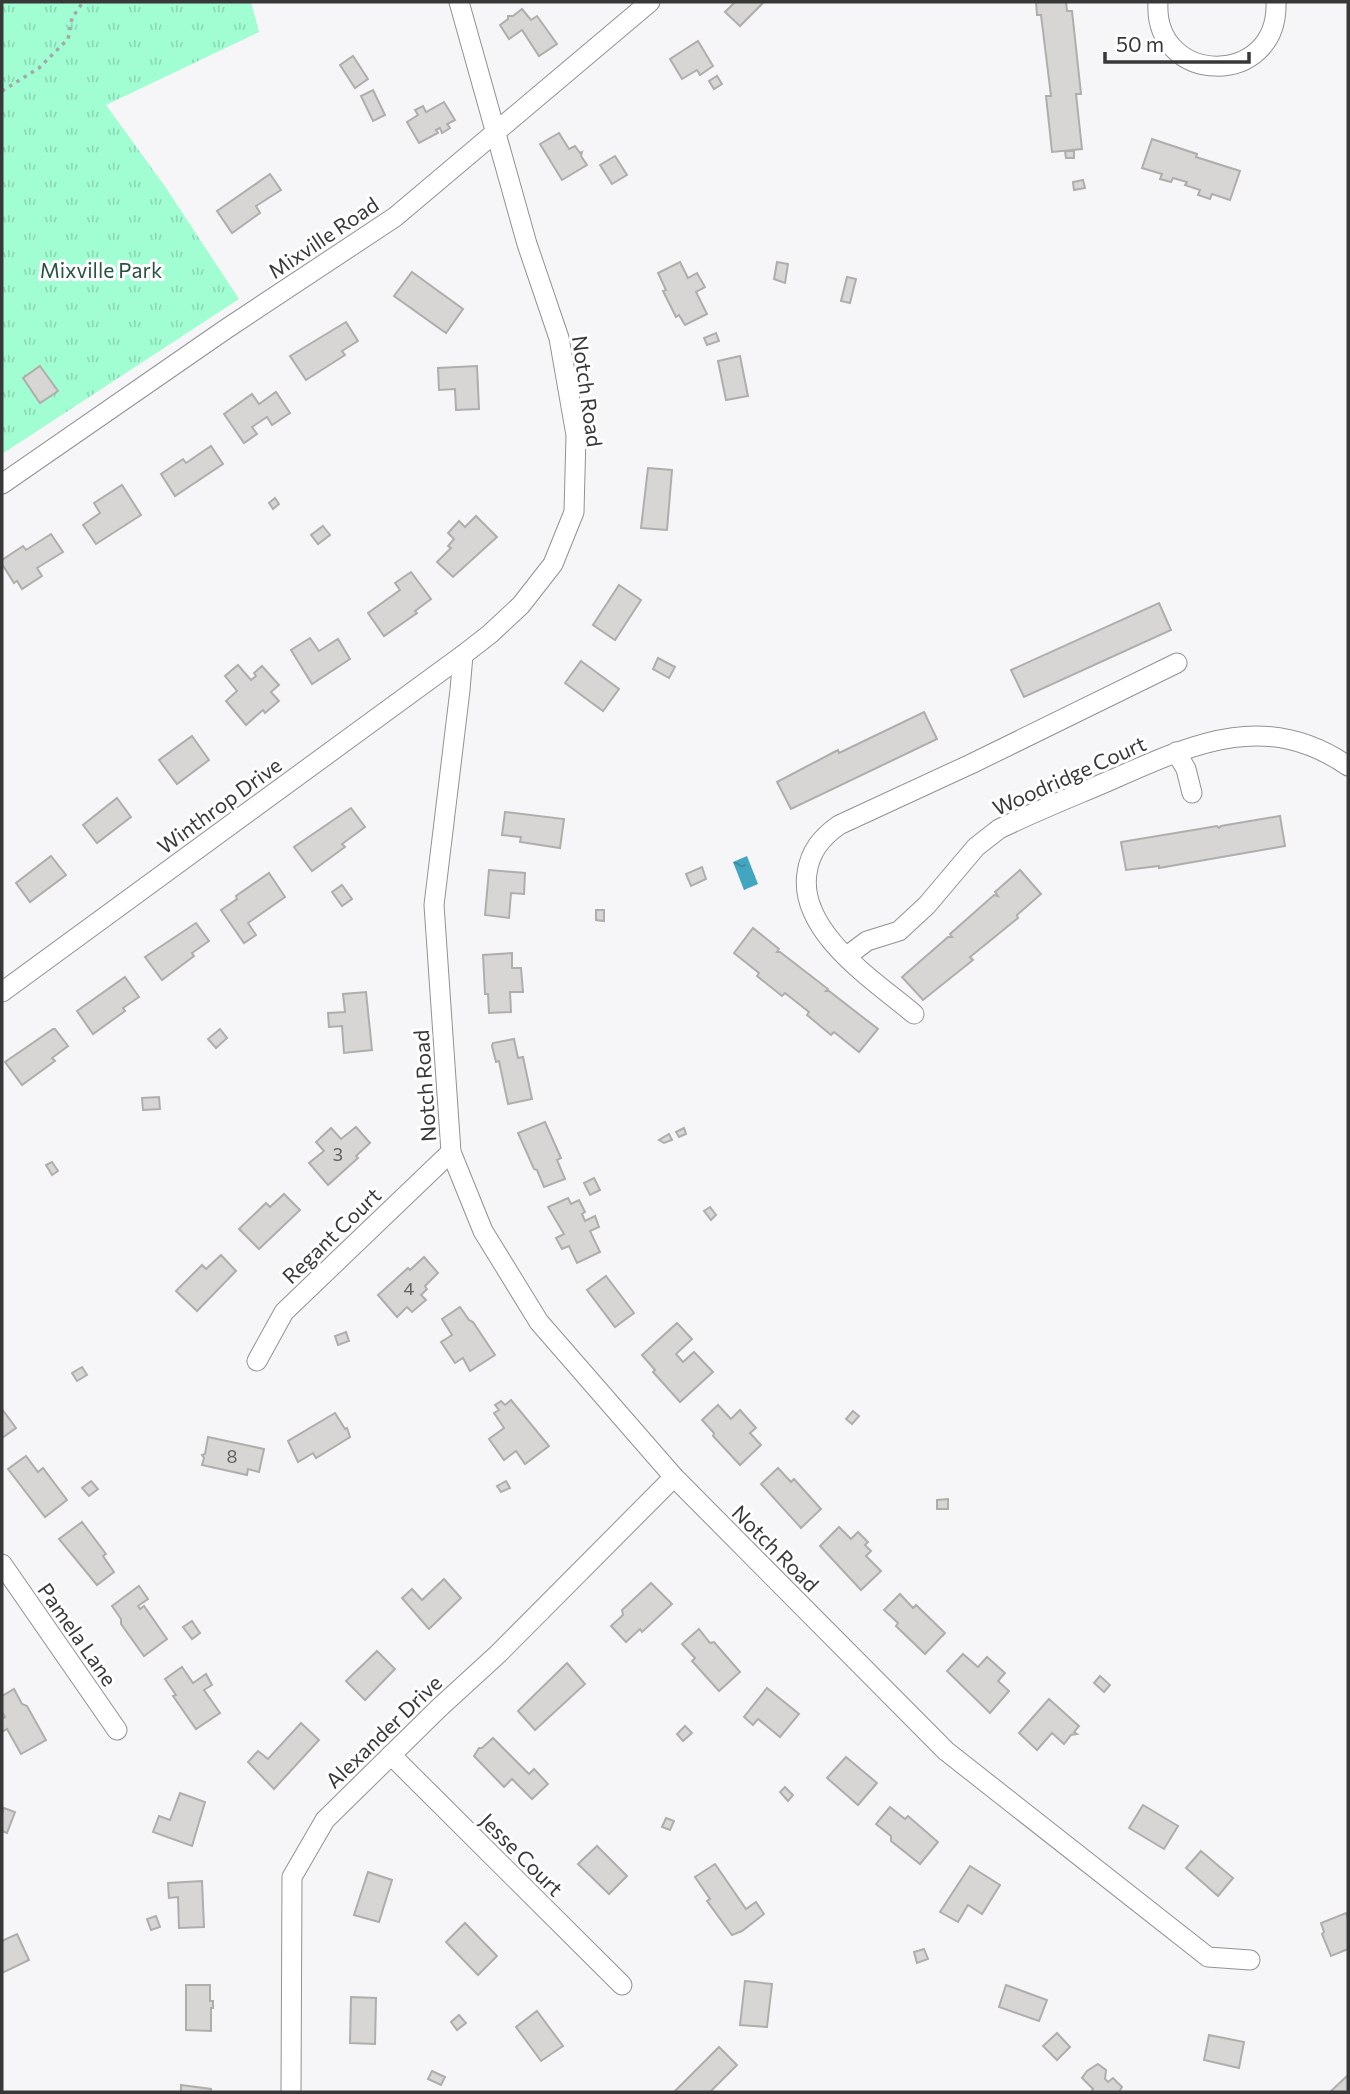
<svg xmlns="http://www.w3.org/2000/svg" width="1350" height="2094" font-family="Commissioner,sans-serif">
<defs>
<pattern id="park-tufts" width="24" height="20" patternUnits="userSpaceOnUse" patternTransform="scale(1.75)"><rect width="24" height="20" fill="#a1fed2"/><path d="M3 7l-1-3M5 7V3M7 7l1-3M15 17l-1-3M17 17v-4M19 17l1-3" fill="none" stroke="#8bdab5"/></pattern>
<pattern id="water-ripples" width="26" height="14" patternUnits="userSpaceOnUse" patternTransform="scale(1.75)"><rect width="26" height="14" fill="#43a6c0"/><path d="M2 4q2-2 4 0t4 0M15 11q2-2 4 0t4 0" fill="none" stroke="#39889d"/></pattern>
</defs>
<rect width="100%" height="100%" fill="#f6f6f8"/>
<path fill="url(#park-tufts)" d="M2,2h249l8,30 -153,73 60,83 73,111 -237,155z"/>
<path fill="url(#water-ripples)" d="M747,856l11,28 -14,6 -11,-28z"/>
<g fill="#d7d6d5" stroke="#afaead" stroke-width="2">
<path d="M735,2h29l-24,24 -15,-14z"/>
<path d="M1036,2h30l1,9h5l9,83h-5l6,55 -30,3 -6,-56h5l-10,-81h-4z"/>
<path d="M522,9l9,11 6,-4 20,28 -18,12 -17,-26 -13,9 -9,-14 8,-6v-3h5z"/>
<path d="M698,41l15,25 -13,9 -3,-5 -15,9 -12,-20z"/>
<path d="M353,56l15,23 -13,9 -15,-23z"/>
<path d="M717,76l5,8 -8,5 -5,-8z"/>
<path d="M373,90l12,25 -12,6 -12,-25z"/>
<path d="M444,102l11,18 -8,4 3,4 -8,5 -2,-5 -4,2 2,3 -19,10 -12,-21 11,-7 -3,-5 8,-4 3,6z"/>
<path d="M559,133l10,16 6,-3 5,7 2,-1 -1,4 6,9 -25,15 -22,-36z"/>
<path d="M1152,139l45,15 -1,3 44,14 -10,29 -18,-6 -2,5 -12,-4 2,-5 -15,-5 2,-3 -14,-4 -2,4 -11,-3 2,-5 -20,-6z"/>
<path d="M1065,151h9v7h-8z"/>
<path d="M615,156l12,19 -15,9 -12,-19z"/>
<path d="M270,174l11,16 -25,16 4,7 -28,20 -15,-22z"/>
<path d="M1083,180l2,8 -11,2 -1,-8z"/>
<path d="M680,262l8,16 9,-5 8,14 -9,5 11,22 -22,11 -6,-10 -3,2 -13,-26 3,-1 -8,-17z"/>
<path d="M777,262l11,2 -3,19 -11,-4z"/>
<path d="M412,272l51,37 -17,24 -52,-37z"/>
<path d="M847,277l9,2 -6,24 -9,-2z"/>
<path d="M346,322l12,19 -16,10 3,4 -39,25 -16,-24z"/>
<path d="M716,333l3,8 -12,4 -3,-7z"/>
<path d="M740,356l8,40 -22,4 -8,-39z"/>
<path d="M40,366l18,25 -18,12 -17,-25z"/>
<path d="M477,366l2,43 -23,1 -1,-21 -16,1 -1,-22z"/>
<path d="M276,392l14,21 -18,12 -5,-8 -15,10 5,7 -13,9 -20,-29 28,-20 7,10z"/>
<path d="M211,446l12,18 -48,32 -14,-22 22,-15 3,4z"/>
<path d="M648,468l24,2 -5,60 -26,-2z"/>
<path d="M122,485l19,30 -45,29 -13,-19 17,-12 -6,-10z"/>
<path d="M275,498l4,6 -6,5 -4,-6z"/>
<path d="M476,516l21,21 -44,40 -16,-15 14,-14 -3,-2 6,-7 -6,-6 11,-12 6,6z"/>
<path d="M323,526l7,9 -12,9 -7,-9z"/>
<path d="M51,534l12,18 -26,16 5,8 -20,13 -5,-8 -3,2 -12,-19v-4l21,-14 3,4z"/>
<path d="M411,572l20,27 -16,12 2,2 -33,23 -16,-23 32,-23 -5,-7z"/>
<path d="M619,585l22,15 -26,40 -22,-15z"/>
<path d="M1159,603l12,27 -147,67 -13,-27z"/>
<path d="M310,638l9,13 19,-12 12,20 -38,25 -21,-34z"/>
<path d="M658,658l17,9 -6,11 -16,-9z"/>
<path d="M581,661l38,28 -16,22 -38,-28z"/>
<path d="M238,665l13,15 5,-4 -2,-3 8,-7 17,19 -8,7 8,9 -14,12 -2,-3 -17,15 -20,-24 11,-10 -12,-15z"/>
<path d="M924,712l13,27 -146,70 -14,-27 61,-32 1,3z"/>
<path d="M192,736l17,24 -32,24 -18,-24z"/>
<path d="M117,798l14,19 -34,26 -14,-18z"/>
<path d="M351,808l14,19 -23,17 3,3 -33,24 -18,-24z"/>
<path d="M505,812l59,7 -4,29 -40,-6 1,-5 -19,-2z"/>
<path d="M1280,816l5,30 -126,22v-2l-33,4 -5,-28 96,-16 2,2 2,-2z"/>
<path d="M51,856l15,19 -36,27 -14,-19z"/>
<path d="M702,867l4,12 -15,7 -5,-12z"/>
<path d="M489,870l36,3 -1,21 -13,-1 -2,25 -24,-3z"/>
<path d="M1020,870l21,24 -24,21 1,3 -48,39 3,3 -50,40 -21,-23 46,-40h4l-2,-3 44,-39 4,1 -3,-4z"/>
<path d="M269,873l16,24 -37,26 8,12 -12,8 -23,-33 16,-11 -1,-3z"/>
<path d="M342,885l10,14 -10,7 -10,-14z"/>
<path d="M596,910h8v11l-8,-1z"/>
<path d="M196,923l13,18 -17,12 2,3 -32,24 -17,-23z"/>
<path d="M753,928l26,21 -2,3h3l48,37 -2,2h3l49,38 -19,23 -25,-20 -3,3 -24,-20 2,-3 -24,-19 -3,3 -25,-20 2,-3 -25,-20z"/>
<path d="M512,953v15h9l2,24h-13l1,20 -22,1 -1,-19h-3l-2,-39z"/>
<path d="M125,977l14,20 -16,11 2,3 -32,23 -16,-23z"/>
<path d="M366,992l6,58 -28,3 -2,-27 -13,1 -1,-14 17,-1 -2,-18z"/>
<path d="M53,1029h2l13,17 -16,12 3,3 -33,24 -17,-23z"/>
<path d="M220,1029l7,9 -11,10 -8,-9z"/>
<path d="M514,1039l4,19 5,-1 9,42 -24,5 -9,-43 -3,1 -4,-16 1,-3z"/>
<path d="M159,1097l1,12 -17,1 -1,-12z"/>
<path d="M545,1122l16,36 -4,2 8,19 -21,8 -7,-17 -3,-1 -16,-36z"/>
<path d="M356,1127l14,16 -14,13 2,2 -30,27 -19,-22 15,-12 -8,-9 15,-14 10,11z"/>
<path d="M684,1128l2,6 -7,3 -3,-5z"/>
<path d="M669,1134l3,6 -8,3 -5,-3z"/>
<path d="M52,1162l6,9 -6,4 -6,-10z"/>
<path d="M594,1178l6,12 -10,5 -6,-12z"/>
<path d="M284,1194l16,16 -41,39 -20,-20 27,-26 4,4z"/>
<path d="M568,1198l3,6 8,-4 6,12 -3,2 3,7 10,-5 4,11 -9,4 10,21 -23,11 -8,-17 -7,3 -6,-11 8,-4 -16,-27z"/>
<path d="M710,1207l6,8 -5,5 -7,-9z"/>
<path d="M221,1255l15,16 -39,40 -21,-20 26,-26 4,4z"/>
<path d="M424,1257l14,16 -13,13 2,3 -6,6 5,5 -14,12 -5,-5 -10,10 -19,-22 30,-27 2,2z"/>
<path d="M606,1276l28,37 -19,14 -28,-37z"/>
<path d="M460,1307l9,13 4,2 22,33 -25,16 -7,-13 -8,5 -14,-21 11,-7 -10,-16z"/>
<path d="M677,1323l15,16 -16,15 7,8 11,-10 19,20 -33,30 -27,-30 2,-2 -13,-15z"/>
<path d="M346,1332l3,9 -11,4 -3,-9z"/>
<path d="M82,1367l5,8 -10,6 -5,-8z"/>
<path d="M511,1400l38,46 -24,18 -9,-13 -12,9 -15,-21 15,-11 -10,-15 5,-3 -4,-5 6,-4 4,4z"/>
<path d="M718,1405l13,14 9,-9 16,18 -6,5 11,12 -21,20 -27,-29 1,-3 -12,-13z"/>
<path d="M2,1409l14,19 -14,10z"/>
<path d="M853,1411l6,5 -7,8 -6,-5z"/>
<path d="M335,1413l10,16 2,-1 3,9 -34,21 -3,-5 -15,9 -10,-21z"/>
<path d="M208,1437l56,12 -5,23 -11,-3 -1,6 -45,-10 2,-7 -2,-3 3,-1z"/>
<path d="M26,1456l12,16 5,-4 24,32 -22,17 -37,-48z"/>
<path d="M778,1468l13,14 3,-3 27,30 -20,19 -40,-44z"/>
<path d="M91,1481l7,8 -9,7 -7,-8z"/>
<path d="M506,1481l4,7 -9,4 -4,-6z"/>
<path d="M948,1499v10h-11v-9z"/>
<path d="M82,1522l24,32 -3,2 11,16 -17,13 -38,-46z"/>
<path d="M839,1527l12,12 7,-7 10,10 -3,3 6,6 -5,5 15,15 -20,19 -41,-44z"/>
<path d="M444,1579l17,19 -32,31 -27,-31 10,-9 10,11z"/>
<path d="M651,1583l21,21 -30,28 -2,-3 -14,13 -15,-16 12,-11 -1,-5z"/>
<path d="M139,1586l9,13 -10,7 2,3 4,-3 23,33 -23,17 -23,-32v-5l-9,-13z"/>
<path d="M900,1594l13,14 3,-3 29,28 -20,21 -29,-28 2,-3 -14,-13z"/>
<path d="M192,1621l8,12 -8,6 -9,-12z"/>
<path d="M699,1629l11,14 4,-1 26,30 -21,19 -27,-30 3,-3 -13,-14z"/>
<path d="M377,1651l18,18 -30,31 -19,-19z"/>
<path d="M963,1654l15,13 9,-10 18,16 -7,8 11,10 -19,22 -43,-42z"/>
<path d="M567,1663l18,21 -50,46 -17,-19z"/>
<path d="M182,1667l11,16 13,-9 6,11 -8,5 16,23 -24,16 -23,-33 3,-1 -11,-16z"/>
<path d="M1100,1676l10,9 -6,7 -10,-9z"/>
<path d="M767,1688l32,26 -19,23 -22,-18 -5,6 -9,-8z"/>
<path d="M14,1689l8,15 5,2 19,34 -25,14 -14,-25 -5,3v-13l3,-2 -3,-5v-16z"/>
<path d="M1049,1699l30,27 -5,6 3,2 -6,1 -7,9 -12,-11 -15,17 -18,-17z"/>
<path d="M301,1723l18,17 -45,49 -26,-27 10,-11 10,8z"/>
<path d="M685,1726l7,7 -9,8 -6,-7z"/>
<path d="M493,1738l36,36 5,-5 14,15 -16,15 -20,-20 -8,8 -30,-31 5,-8h3z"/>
<path d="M846,1757l31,26 -19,22 -31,-27z"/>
<path d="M785,1787l8,8 -5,6 -8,-9z"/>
<path d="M180,1793l25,9 -13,44 -39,-14 6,-16 11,4z"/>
<path d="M1143,1805l35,21 -14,23 -35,-21z"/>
<path d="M890,1807l15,12 3,-3 30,26 -18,22 -29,-23v-5l-15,-12z"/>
<path d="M4,1808l11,4 -8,21 -5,-2v-17z"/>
<path d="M666,1818l8,3 -4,9 -8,-3z"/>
<path d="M597,1846l30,30 -18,18 -31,-30z"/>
<path d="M1201,1851l32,27 -15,18 -32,-28z"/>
<path d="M715,1864l31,45 10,-7 8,12 -22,17 -10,4 -25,-34 3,-2 -15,-22z"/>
<path d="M970,1866l30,19 -18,29 -14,-9 -10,17 -18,-10z"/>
<path d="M368,1872l24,8 -13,42 -25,-7z"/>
<path d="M202,1881l2,46 -25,1 -1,-31 -9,1 -1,-15z"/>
<path d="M1346,1913l2,6v30l-17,7 -9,-22 2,-2 -3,-9z"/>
<path d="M156,1916l4,11 -9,3 -4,-11z"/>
<path d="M465,1923l32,33 -19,19 -32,-33z"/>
<path d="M17,1934l12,26 -27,13v-32z"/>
<path d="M924,1949l4,10 -11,4 -3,-11z"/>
<path d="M745,1981l27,3 -5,43 -27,-2z"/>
<path d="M186,1985h24v16h3v7h-2v23l-25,-1z"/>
<path d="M1006,1985l41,15 -8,21 -40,-14z"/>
<path d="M351,1997l25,1 -1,46 -25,-1z"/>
<path d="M537,2011l26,35 -22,15 -25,-34z"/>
<path d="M459,2015l7,8 -9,7 -6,-8z"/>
<path d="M1057,2033l13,14 -13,13 -14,-14z"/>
<path d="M1209,2035l35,7 -5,26 -35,-8z"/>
<path d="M719,2047l18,18 -27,27h-33l-2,-1z"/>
<path d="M1098,2064l8,6 -1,9 3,3 5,-4 9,9 -3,5h-28l2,-3 -11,-11 5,-7z"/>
<path d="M432,2071l13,6 -4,8 -13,-6z"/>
<path d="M1348,2075v17h-18z"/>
<path d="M181,2085l30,4v3h-30z"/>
</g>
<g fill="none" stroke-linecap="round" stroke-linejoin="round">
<defs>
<g id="minor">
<path d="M459,2l68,242 32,94 17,97 -2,77 -21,52 -32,41 -31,29 -27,21 -3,35 -26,215 17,247 32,79 56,91 135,155 272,274 262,206 42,3"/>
<path d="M1158,2c-5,84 121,87 118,0"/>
<path d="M2,484l224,-155 169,-112 255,-215"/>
<path d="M1176,752l10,17 6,24"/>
<path d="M847,956l20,-15 32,-10 28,-26 49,-58 23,-18c37,-18 75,-33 112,-49 82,-36 154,-71 237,-14"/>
<path d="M2,992l461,-337"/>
<path d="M914,1014c-39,-33 -116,-82 -107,-141 3,-22 15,-36 32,-48l132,-61 206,-101"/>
<path d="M257,1361l27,-49 167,-160"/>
<path d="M2,1564l115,166"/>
<path d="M391,1755l231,230"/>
<path d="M291,2092l1,-215 33,-57 114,-112 59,-54 176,-177"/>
</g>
</defs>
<use href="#minor" stroke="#929294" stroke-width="21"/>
<path stroke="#a7a7a8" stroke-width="3.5" stroke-dasharray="3.5 5" stroke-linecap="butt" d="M2,91l37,-23 29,-29 4,-21 11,-16"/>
<use href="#minor" stroke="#fff" stroke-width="19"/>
</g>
<g text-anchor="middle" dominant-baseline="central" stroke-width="6" stroke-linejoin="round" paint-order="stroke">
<g font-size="18" fill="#606060">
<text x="338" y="1154">3</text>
<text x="409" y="1288">4</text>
<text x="232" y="1456">8</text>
</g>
<g font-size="21" fill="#383839" stroke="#fff">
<text transform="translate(323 237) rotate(-34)">Mixville Road</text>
<text transform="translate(588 391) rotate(82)">Notch Road</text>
<text transform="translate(1069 775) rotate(-24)">Woodridge Court</text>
<text transform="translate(219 805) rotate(-36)">Winthrop Drive</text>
<text transform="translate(424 1086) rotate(-94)">Notch Road</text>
<text transform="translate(331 1235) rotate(-44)">Regant Court</text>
<text transform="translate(776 1548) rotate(45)">Notch Road</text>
<text transform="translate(78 1634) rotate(55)">Pamela Lane</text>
<text transform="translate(383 1731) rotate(-44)">Alexander Drive</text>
<text transform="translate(522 1854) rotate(45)">Jesse Court</text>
</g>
<g font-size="21" fill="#25533e" stroke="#fff">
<text x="101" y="269">Mixville Park</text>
</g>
</g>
<rect width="1350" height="2094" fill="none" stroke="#383839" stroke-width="7"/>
<path d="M1105 52v10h144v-10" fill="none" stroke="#383839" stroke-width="3.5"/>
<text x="1116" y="52" font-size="21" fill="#383839" stroke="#ffffff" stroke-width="5" paint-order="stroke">50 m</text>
</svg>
